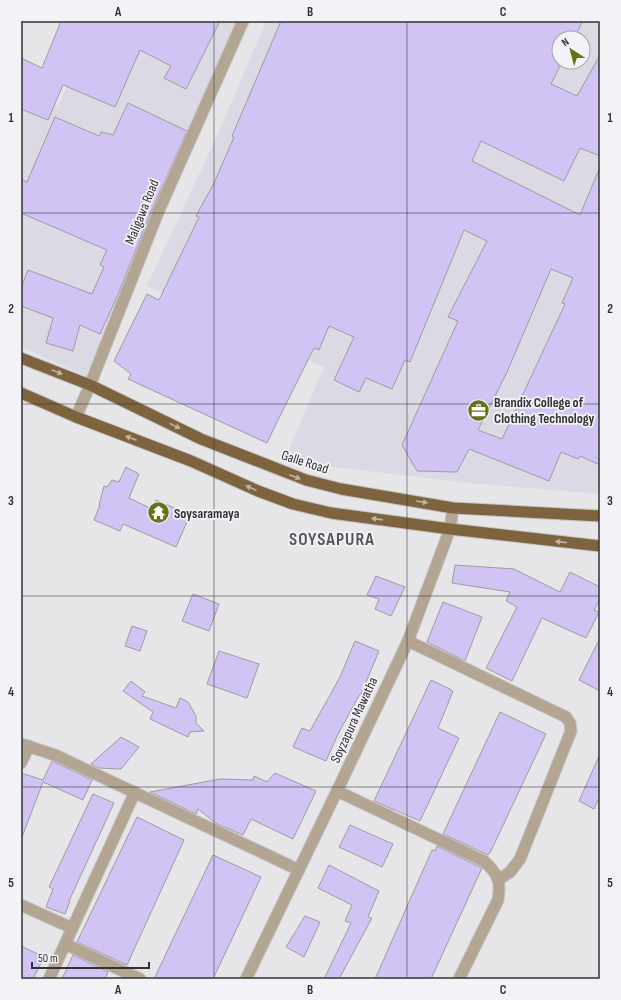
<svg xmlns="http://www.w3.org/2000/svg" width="621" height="1000" font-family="'Sofia Sans Condensed',sans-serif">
<rect width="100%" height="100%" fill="#e6e6e9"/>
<g fill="#dad9e4" fill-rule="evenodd">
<path d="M96,21h155l-165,355 -65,-29v-255l37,14z"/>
<path d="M266,21h334v473l-132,-11 -184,-22 40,-94 -177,-81 69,-148zM559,38h24v24h-24z"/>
</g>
<g fill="#d1c3f4" stroke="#9d9c9f" fill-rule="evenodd">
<path d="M61,21h159l-34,68 -22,-11 7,-12 -31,-16 -25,57 -52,-22 -15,35 -27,-11v-51l21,10z"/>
<path d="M281,21h302l-9,17h-15v30l-8,16 26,12 23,-41v101l-20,-8 -16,33 -83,-40 -9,20 108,54 20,-48v298l-20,-9 -2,3 -17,-7 -12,29 -80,-32 -12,23 -40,-1 -15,-26 56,-124 -10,-4 39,-76 -23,-11 -54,132 -5,-2 -13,29 -26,-11 -7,14 -25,-12 20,-43 -25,-11 -10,24 -5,-2 -37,74 -10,21 -139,-64 3,-5 -17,-13 33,-67 12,6 40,-83 -3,-1 18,-33 20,-46 -2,-1zM551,269l22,9 -11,25 3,1 -63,135 -24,-9 29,-58z"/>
<path d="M128,103l59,28 -34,76 -36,90 -17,37 -20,-9 -7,26 -27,-8 7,-25 -32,-12v-18l7,-18 64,24 12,-27 -4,-2 7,-15 -86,-37v-34l6,3 28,-65 44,19 2,-4 12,3z"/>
<path d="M126,467l13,7 -10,24 23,11 4,-9 34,15 -14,32 -53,-23 -3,7 -26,-11 6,-15h-1l5,-19 3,1 5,-7 7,2z"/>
<path d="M455,565l59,4 46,23 10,-20 30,15v12l-6,11 5,2 -13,26 -44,-20 -30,63 -26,-13 31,-61 -11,-6 4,-9 -58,-9z"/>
<path d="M376,576l29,11 -14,29 -16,-7 4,-10 -12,-4z"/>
<path d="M193,594l26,10 -10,27 -27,-10z"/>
<path d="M443,602l39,15 -17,44 -38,-19z"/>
<path d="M132,626l15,5 -7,20 -15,-5z"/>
<path d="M600,638v53l-21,-11z"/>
<path d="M355,641l24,10 -18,43h-1l-22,40 -12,27 -33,-14 9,-19 8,3 30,-54z"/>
<path d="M219,651l40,13 -12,34 -40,-14z"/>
<path d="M431,680l19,9v1l3,1 -15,37 21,10 -39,83 -46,-20z"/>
<path d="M131,681l14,11 -3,4 34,12 4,-10 8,4 8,14v7l8,8 -14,1 -2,5 -38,-18 3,-7 -30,-21z"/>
<path d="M500,712l46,22 -56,119h-1l-1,2 -45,-21z"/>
<path d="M121,737l18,10 -18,22 -23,-1 -7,-4z"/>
<path d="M600,754v42l-6,13 -15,-8z"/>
<path d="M52,761l40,19 -9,20 -40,-18 -21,55h-1v-64l22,7z"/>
<path d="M275,773l41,18 -23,48 -42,-20 -8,16 -26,-11 -19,-15 -2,5 -46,-22 70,-13 33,1 1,-4 13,6z"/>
<path d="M93,794l21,9 -45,98h1l-5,13 -19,-7 7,-18 -4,-2z"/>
<path d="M137,817l47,23 -57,125 -50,-23z"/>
<path d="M350,825l43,19 -11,23 -43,-20z"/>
<path d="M437,846l45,22 -51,111h-56l57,-129 3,1z"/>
<path d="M213,855l48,22 -48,102h-59z"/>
<path d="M329,865l50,26 -11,26 4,1 -33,61h-15l27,-56 -6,-2 7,-16 -34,-17z"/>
<path d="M305,916l15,6 -16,35 -18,-10z"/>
<path d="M21,946l23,11 -11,22h-12z"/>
<path d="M73,955l35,17 -3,7h-43z"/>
</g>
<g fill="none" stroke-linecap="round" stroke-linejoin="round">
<defs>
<g id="minor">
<path d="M76,417l14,-32 69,-175 84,-189"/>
<path d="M453,508l-3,21 -42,112 -71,150 147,70c15,14 17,20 14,39l-39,79"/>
<path d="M408,641l158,76 4,6 1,8 -51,128 -10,13 -12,8"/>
<path d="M21,744l34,11 244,115"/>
<path d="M21,763l8,-17"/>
<path d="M21,905l51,23"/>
<path d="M65,944l75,35"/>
<path d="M49,979l86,-187"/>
<path d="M246,979l91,-188"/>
</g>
<g id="trunk">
<path d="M21,358l69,27 111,54 105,41 35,9 112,19 147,8"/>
<path d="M21,393l55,24 115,44 67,30 35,13 38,9 119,16 150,17"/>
</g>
</defs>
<use href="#minor" stroke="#c2c2c5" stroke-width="13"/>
<use href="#trunk" stroke="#c2c2c5" stroke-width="13"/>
<use href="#minor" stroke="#b3a592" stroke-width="11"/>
<use href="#trunk" stroke="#7e643e" stroke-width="11"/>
</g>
<defs><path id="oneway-solid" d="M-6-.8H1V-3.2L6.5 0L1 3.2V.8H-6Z"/></defs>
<g fill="#beb3a4">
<use href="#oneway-solid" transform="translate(57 372) rotate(22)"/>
<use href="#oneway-solid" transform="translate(175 426) rotate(26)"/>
<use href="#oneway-solid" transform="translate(131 438) rotate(-159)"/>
<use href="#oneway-solid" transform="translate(295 477) rotate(21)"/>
<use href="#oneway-solid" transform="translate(251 488) rotate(-156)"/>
<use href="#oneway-solid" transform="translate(422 502) rotate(9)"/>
<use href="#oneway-solid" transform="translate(377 519) rotate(-172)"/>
<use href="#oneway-solid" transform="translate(561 542) rotate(-173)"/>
</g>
<path fill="none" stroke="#323234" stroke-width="1" stroke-opacity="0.55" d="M214,21v958M407,21v958M21,213h579M21,404h579M21,596h579M21,787h579"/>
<defs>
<symbol id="office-disc" viewBox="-11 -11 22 22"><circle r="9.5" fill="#687119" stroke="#f3f3f7"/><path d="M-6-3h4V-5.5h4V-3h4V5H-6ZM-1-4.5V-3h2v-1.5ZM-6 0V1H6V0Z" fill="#fff"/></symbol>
<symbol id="temple-disc" viewBox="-11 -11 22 22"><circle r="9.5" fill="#687119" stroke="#f3f3f7"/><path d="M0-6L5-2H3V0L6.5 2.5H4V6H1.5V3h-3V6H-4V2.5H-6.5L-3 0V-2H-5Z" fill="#fff"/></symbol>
</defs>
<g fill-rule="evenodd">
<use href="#office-disc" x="466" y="398" width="25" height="25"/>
<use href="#temple-disc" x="146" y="500" width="25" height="25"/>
</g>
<g text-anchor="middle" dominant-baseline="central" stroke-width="3.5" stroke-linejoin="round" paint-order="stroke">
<g font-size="14" fill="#323234" stroke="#f3f3f7">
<text transform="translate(142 212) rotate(-68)">Maligawa Road</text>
<text transform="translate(305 462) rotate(18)">Galle Road</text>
<text transform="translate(354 720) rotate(-65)">Soyzapura Mawatha</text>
</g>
<g font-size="14" font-weight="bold" fill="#323234" stroke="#f3f3f7" text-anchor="start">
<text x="494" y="402">Brandix College of<tspan x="494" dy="16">Clothing Technology</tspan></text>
<text x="174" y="513">Soysaramaya</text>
</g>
<g font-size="18" font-weight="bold" letter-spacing="1" fill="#555558" stroke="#f3f3f7">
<text x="332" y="539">SOYSAPURA</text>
</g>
</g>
<rect width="621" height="1000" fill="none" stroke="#f3f3f7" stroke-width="44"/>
<g transform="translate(571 50) rotate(324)"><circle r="19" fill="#f3f3f7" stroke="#a6a6a9"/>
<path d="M0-3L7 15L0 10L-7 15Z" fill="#687119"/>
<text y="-6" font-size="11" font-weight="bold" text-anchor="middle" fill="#323234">N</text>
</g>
<path d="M32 962v6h117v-6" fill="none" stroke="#323234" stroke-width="2"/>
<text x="38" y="962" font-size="12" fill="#323234" stroke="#f3f3f7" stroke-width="3" paint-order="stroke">50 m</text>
<rect x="22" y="22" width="577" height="956" fill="none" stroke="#323234" stroke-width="1.5"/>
<g font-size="13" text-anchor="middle" font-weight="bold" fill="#323234">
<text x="118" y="16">A</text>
<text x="310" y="16">B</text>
<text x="503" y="16">C</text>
<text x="11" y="122">1</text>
<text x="610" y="122">1</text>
<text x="11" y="313">2</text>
<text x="610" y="313">2</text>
<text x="11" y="505">3</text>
<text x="610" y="505">3</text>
<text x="11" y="696">4</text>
<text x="610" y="696">4</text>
<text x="11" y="887">5</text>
<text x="610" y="887">5</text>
<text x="118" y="994">A</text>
<text x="310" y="994">B</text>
<text x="503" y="994">C</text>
</g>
</svg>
